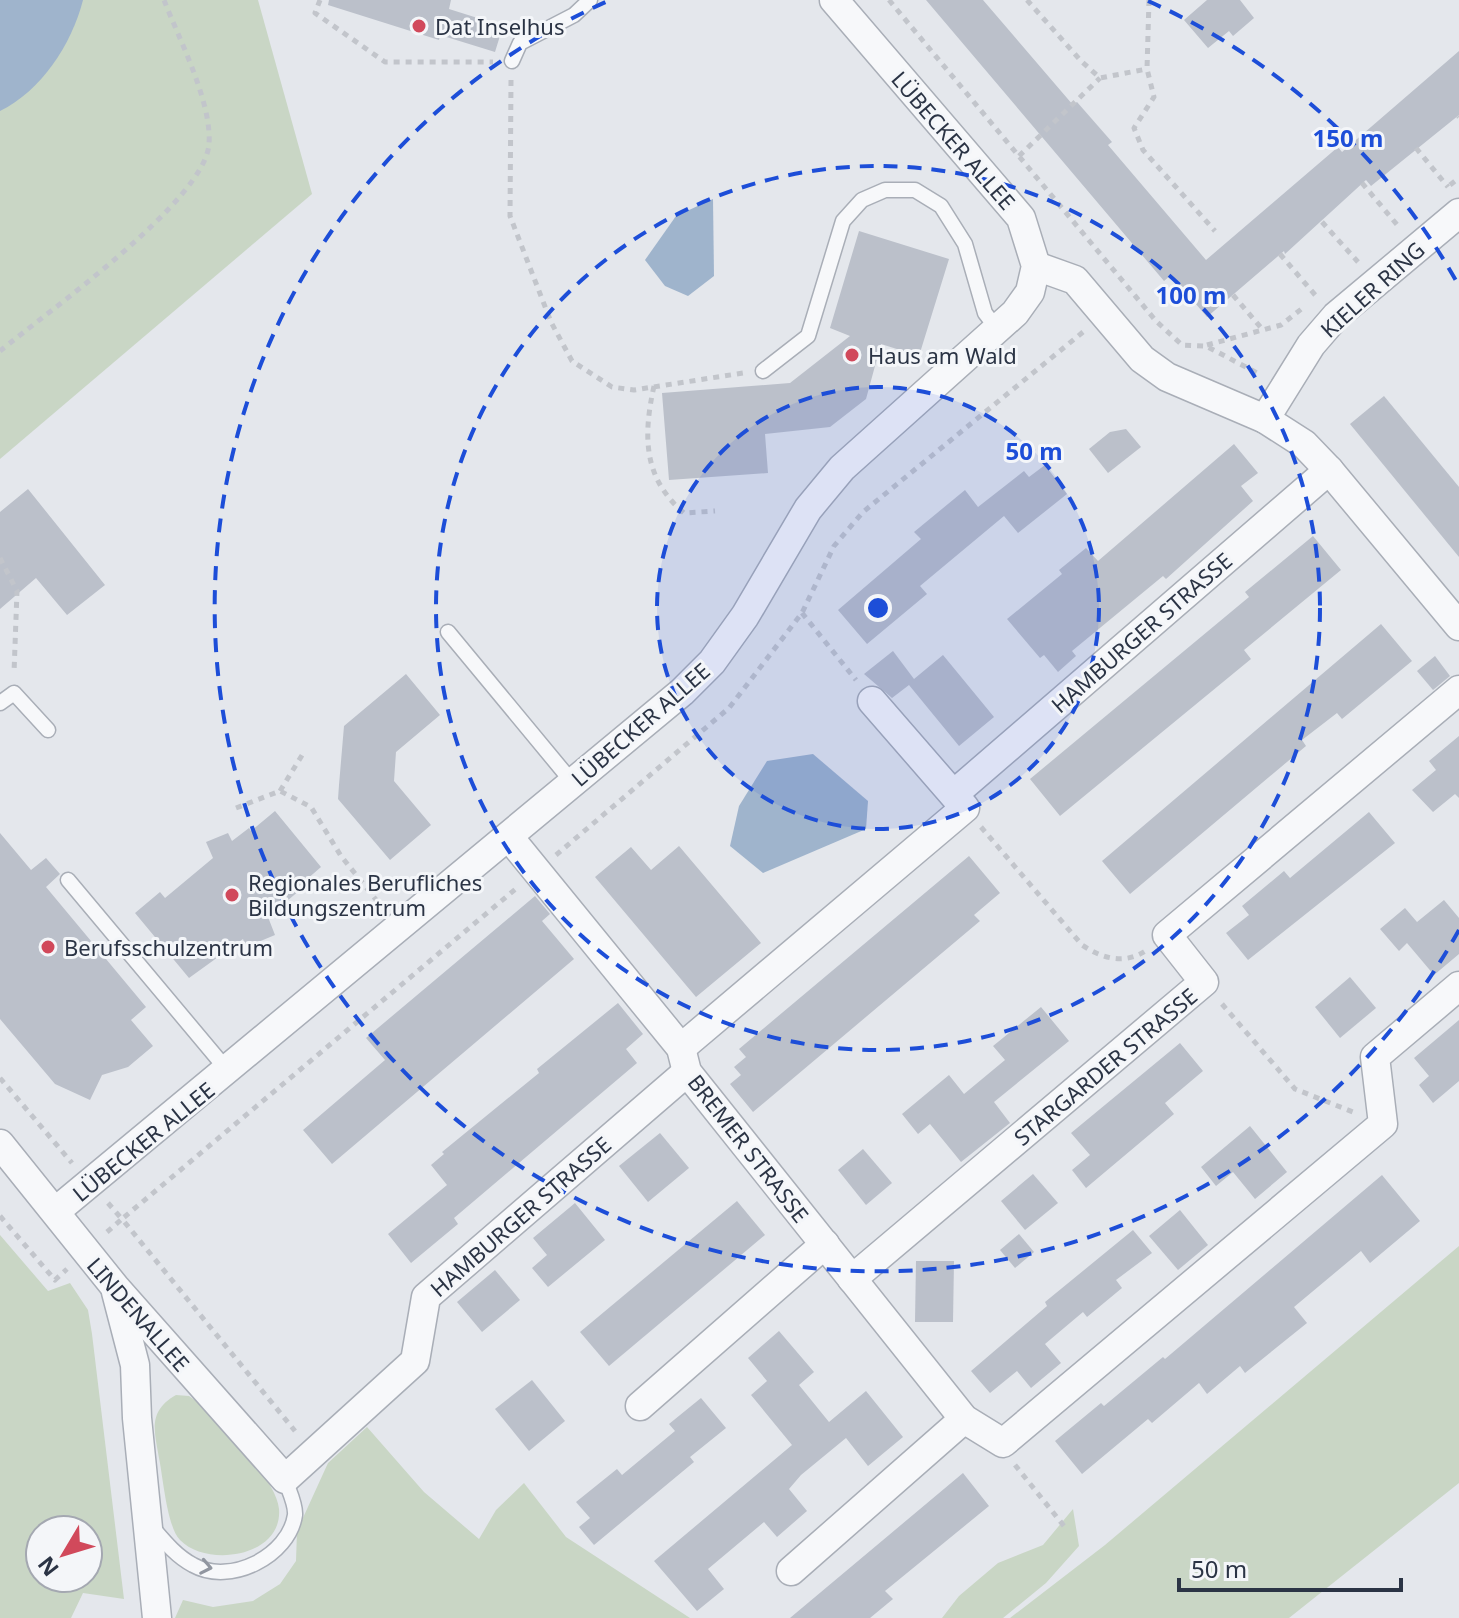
<svg xmlns="http://www.w3.org/2000/svg" width="1459" height="1618" font-family="'Noto Sans',sans-serif">
<rect width="100%" height="100%" fill="#e4e7ec"/>
<g fill="#c9d6c5" fill-rule="evenodd">
<path d="M0,0h258l54,194 -312,265z"/>
<path d="M0,1235l48,56 22,-8 18,27 4,24 32,265 -41,-6 -12,25h-71zM40,1530h48v48h-48z"/>
<path d="M1459,1246v237l-170,135h-279l95,-73z"/>
<path d="M176,1395l13,1 10,7c21,24 77,74 80,106 4,48 -72,59 -99,31 -13,-13 -17,-63 -21,-82 -5,-28 -11,-47 17,-63z"/>
<path d="M367,1427l57,65 55,47 17,-29 28,-27 42,54 124,81h-515l8,-18 30,7 40,-6 27,-17 16,-23 1,-30 31,-68z"/>
<path d="M1073,1509l6,37 -33,37 -43,35h-61l17,-22 39,-33 45,-18z"/>
</g>
<g fill="#9fb4cc">
<path d="M0,0h83c-11,44 -42,91 -83,111z"/>
<path d="M713,199l1,77 -26,20 -23,-10 -20,-26 31,-44z"/>
<path d="M813,754l55,47 -2,28 -103,44 -33,-27 9,-40 28,-45z"/>
</g>
<g fill="#bbc0ca">
<path d="M329,0h122l-2,9 54,17 -8,26 -55,-17 -1,5 -111,-35z"/>
<path d="M926,0h57l90,105 4,-3 35,40 -4,3 98,115 132,-113 4,5 117,-101v64l-88,71 -5,-6 -81,74 -1,-3 -77,66 -36,-42 -7,6z"/>
<path d="M1207,0h33l14,18 -21,18 -4,-5 -21,17 -24,-28z"/>
<path d="M859,231l90,28 -30,97 -38,-12 -15,55 -36,28 -65,7 3,39 -99,7 -7,-87 128,-10 60,-47 -20,-8z"/>
<path d="M1384,396l75,91v70l-109,-133z"/>
<path d="M1126,429l15,18 -33,26 -19,-24 21,-17z"/>
<path d="M1234,444l24,29 -17,13 12,15 -87,78 -3,-3 -91,75 4,5 -18,16 -14,-17 -4,3 -33,-39 55,-45 -3,-4 27,-22 12,13z"/>
<path d="M1045,465l22,29 -49,39 -14,-17 -84,70 7,8 -60,50 -29,-34 83,-71 -7,-7 51,-42 13,17 46,-36 5,6z"/>
<path d="M28,489l77,96 -38,30 -31,-37 -36,31v-97z"/>
<path d="M1313,536l28,34 -97,80 7,9 -191,157 -30,-37 219,-182 -4,-5z"/>
<path d="M1381,624l31,37 -70,58 -5,-6 -35,27 4,6 -176,148 -28,-33z"/>
<path d="M893,651l21,28 29,-24 51,62 -35,29 -50,-61 -17,13 -28,-24z"/>
<path d="M1435,656l15,20 -17,14 -16,-19z"/>
<path d="M406,674l34,41 -44,37 -2,29 37,44 -41,35 -52,-61 1,-14 5,-59z"/>
<path d="M1459,736v62l-4,-4 -22,18 -21,-22 24,-20 -7,-9z"/>
<path d="M275,811l46,56 -23,20 2,3 -32,27 7,18 -29,12 -3,-8 -54,39 -54,-65 25,-21 5,6 48,-40 -7,-16 22,-9 4,8 17,-13 2,3z"/>
<path d="M1369,812l26,31 -147,117 -22,-27 23,-18 -7,-9 42,-35 6,7z"/>
<path d="M0,833l31,37 15,-12 14,16 -14,13 100,120 -15,13 22,26 -25,21 -26,8 -12,25 -35,-16 -55,-65z"/>
<path d="M679,846l82,97 -65,54 -101,-120 36,-30 20,23z"/>
<path d="M969,856l31,37 -26,22 6,6 -227,191 -23,-28 11,-9 -7,-8 12,-10 -7,-8z"/>
<path d="M535,896l15,18 -8,7 32,38 -242,205 -29,-34 82,-70 -19,-22z"/>
<path d="M1444,900l15,18v36l-25,21 -27,-32 -8,8 -19,-22 25,-21 12,14z"/>
<path d="M1350,977l26,31 -36,30 -25,-31z"/>
<path d="M618,1003l25,31 -17,15 11,14 -183,155 4,6 -47,39 -23,-29 59,-49 -16,-20 13,-11 -2,-2 97,-79 -2,-4z"/>
<path d="M1041,1007l28,34 -75,61 16,21 -49,39 -31,-38 -12,10 -16,-20 47,-39 15,19 41,-34 -12,-14z"/>
<path d="M1459,1020v61l-26,22 -14,-18 10,-9 -15,-18z"/>
<path d="M1180,1043l23,28 -38,32 9,11 -88,74 -14,-18 18,-15 -19,-22z"/>
<path d="M1250,1126l37,46 -32,27 -22,-27 -17,14 -15,-19z"/>
<path d="M660,1133l29,35 -41,34 -29,-36z"/>
<path d="M863,1149l29,34 -26,22 -28,-35z"/>
<path d="M1033,1174l25,29 -33,27 -24,-29z"/>
<path d="M1382,1175l38,46 -50,42 -9,-12 -67,56 13,16 -62,50 -5,-7 -33,28 -8,-11 -47,40 -4,-4 -66,55 -27,-33 46,-38 3,3 59,-49 2,2z"/>
<path d="M737,1201l28,34 -156,131 -29,-34z"/>
<path d="M575,1203l30,37 -57,47 -16,-19 15,-13 -14,-17z"/>
<path d="M1180,1210l28,35 -30,25 -29,-34z"/>
<path d="M1133,1230l19,23 -36,27 6,8 -35,29 -4,-5 -38,32 16,19 -30,25 -14,-17 -27,22 -19,-22 76,-65 -2,-4z"/>
<path d="M1019,1234l15,18 -19,16 -15,-18z"/>
<path d="M916,1261h38l-1,61h-38z"/>
<path d="M495,1270l25,30 -38,32 -25,-30z"/>
<path d="M779,1331l35,41 -15,13 30,37 37,-31 37,46 -35,29 -22,-28 -45,37 -12,14 18,22 -30,26 -13,-15 -56,47 16,20 -27,22 -43,-50 138,-116 -41,-50 16,-14 -19,-23z"/>
<path d="M532,1380l33,41 -36,30 -34,-42z"/>
<path d="M701,1398l25,30 -36,29 4,5 -100,83 -15,-18 11,-9 -14,-16 41,-33 5,6 53,-44 -6,-7z"/>
<path d="M963,1473l26,33 -104,85 8,8 -23,19h-80z"/>
</g>
<g fill="none" stroke-linecap="round" stroke-linejoin="round">
<defs>
<g id="lane">
<path d="M512,61l8,-18 54,-28 16,-15"/>
<path d="M763,371l45,-35 35,-115 19,-21 23,-10h30l26,16 24,38 20,69 13,17"/>
<path d="M448,632l125,151"/>
<path d="M0,703l14,-10 34,37"/>
<path d="M68,880l160,191"/>
<path d="M152,1527c12,14 24,29 41,38 37,21 96,-9 102,-50 1,-11 -7,-26 -10,-36"/>
</g>
<g id="street">
<path d="M1036,266l39,14 67,79 25,18 98,42 46,-74 25,-29 123,-103"/>
<path d="M1265,419l39,25 25,26 130,156"/>
<path d="M954,794l375,-324"/>
<path d="M509,837l172,211 6,24 277,347 39,24 380,-319 -8,-67 84,-71"/>
<path d="M681,1048l284,-240 -93,-107"/>
<path d="M0,1144l115,143 170,192 130,-118 11,-64 261,-225"/>
<path d="M56,1211l626,-519 30,-30 33,-46 63,-107 34,-41 173,-155 15,-21 6,-26 -15,-48 -187,-218"/>
<path d="M852,1279l352,-297 -37,-47 292,-245"/>
<path d="M116,1292l19,73 2,53 20,200"/>
<path d="M640,1406l185,-162"/>
<path d="M791,1571l173,-152"/>
</g>
</defs>
<use href="#lane" stroke="#a9aeb7" stroke-width="17"/>
<use href="#street" stroke="#a9aeb7" stroke-width="31"/>
<g stroke="#c2c5cb" stroke-width="5" stroke-dasharray="6 6" stroke-linecap="butt">
<path d="M320,0l-5,13 70,49h108"/>
<path d="M889,0l267,321 26,24 24,1 55,29"/>
<path d="M1027,0l54,61 19,17 47,-9"/>
<path d="M1149,0l-2,69 7,28 -20,31 9,22 72,81"/>
<path d="M511,80l-1,136 41,106 21,39 40,26 22,3 109,-17"/>
<path d="M1458,116l1,1"/>
<path d="M1416,148l32,39"/>
<path d="M1019,156l81,-78"/>
<path d="M1362,183l37,44"/>
<path d="M1450,185l9,-7"/>
<path d="M1322,222l36,40"/>
<path d="M1280,254l36,42"/>
<path d="M1233,295l30,35"/>
<path d="M1207,345l74,-20 23,-18"/>
<path d="M0,351c46,-38 205,-150 209,-207 3,-42 -30,-105 -45,-144"/>
<path d="M654,386c-11,50 -11,92 30,127l31,-2"/>
<path d="M0,558l17,33 -3,82"/>
<path d="M802,613l54,67"/>
<path d="M280,791l24,-39"/>
<path d="M236,808l44,-17 31,16 30,49 40,50"/>
<path d="M981,827l101,118c21,14 43,20 65,5"/>
<path d="M556,855l173,-147 73,-95 32,-67 29,-34 220,-180"/>
<path d="M1222,1004l73,85 58,23"/>
<path d="M0,1078l72,85"/>
<path d="M108,1203l14,16 396,-332"/>
<path d="M0,1216l55,64 12,-11"/>
<path d="M107,1232l15,-13 173,212"/>
<path d="M1015,1465l49,61"/>
</g>
<use href="#lane" stroke="#f7f8fa" stroke-width="14"/>
<use href="#street" stroke="#f7f8fa" stroke-width="28"/>
</g>
<defs><path id="oneway-chevron" d="M-2-3.5L2.5 0L-2 3.5" fill="none" stroke-width="1.6" stroke-linecap="round" stroke-linejoin="round" transform="scale(2)"/></defs>
<use stroke="#9196a0" href="#oneway-chevron" transform="translate(206 1567) rotate(11)"/>
<circle cx="878" cy="608" r="221" fill="#1d4ed8" fill-opacity=".12"/>
<g fill="none" stroke="#1d4ed8" stroke-width="4" stroke-dasharray="14 10">
<circle cx="878" cy="608" r="221"/>
<circle cx="878" cy="608" r="442"/>
<path d="M1459 930A664 664 0 1 1 608 1M1148 1A664 664 0 0 1 1459 286"/>
</g>
<g fill="#d1495b" stroke="#f4f6f9" stroke-width="3">
<circle cx="419" cy="26" r="8"/>
<circle cx="852" cy="355" r="8"/>
<circle cx="232" cy="895" r="8"/>
<circle cx="48" cy="947" r="8"/>
</g>
<g text-anchor="middle" dominant-baseline="central" stroke-width="6" stroke-linejoin="round" paint-order="stroke">
<g font-size="22" fill="#2b3445" stroke="#f4f6f9" text-anchor="start">
<text x="435" y="26">Dat Inselhus</text>
<text x="868" y="355">Haus am Wald</text>
<text x="248" y="882">Regionales Berufliches<tspan x="248" dy="25">Bildungszentrum</tspan></text>
<text x="64" y="947">Berufsschulzentrum</text>
</g>
<g font-size="22" fill="#2b3445" stroke="#f4f6f9">
<text transform="translate(954 140) rotate(49)">LÜBECKER ALLEE</text>
<text transform="translate(1372 289) rotate(-42)">KIELER RING</text>
<text transform="translate(1141 632) rotate(-41)">HAMBURGER STRASSE</text>
<text transform="translate(640 724) rotate(-41)">LÜBECKER ALLEE</text>
<text transform="translate(1105 1066) rotate(-40)">STARGARDER STRASSE</text>
<text transform="translate(143 1141) rotate(-39)">LÜBECKER ALLEE</text>
<text transform="translate(749 1148) rotate(52)">BREMER STRASSE</text>
<text transform="translate(520 1216) rotate(-41)">HAMBURGER STRASSE</text>
<text transform="translate(139 1314) rotate(49)">LINDENALLEE</text>
</g>
</g>
<circle cx="878" cy="608" r="12" fill="#1d4ed8" stroke="#f4f6f9" stroke-width="4"/>
<g font-size="24" text-anchor="middle" font-weight="bold" fill="#1d4ed8" stroke="#f4f6f9" stroke-width="6" stroke-linejoin="round" paint-order="stroke">
<text x="1348" y="147">150 m</text>
<text x="1191" y="304">100 m</text>
<text x="1034" y="460">50 m</text>
</g>
<g transform="translate(64 1554) rotate(232)"><circle r="38" fill="#f4f6f9" stroke="#a4a8b1" stroke-width="2"/>
<path d="M0-6L14 30L0 20L-14 30Z" fill="#d1495b"/>
<text y="-12" font-size="22" font-weight="bold" text-anchor="middle" fill="#2b3445">N</text>
</g>
<path d="M1179 1578v12h222v-12" fill="none" stroke="#2b3445" stroke-width="4"/>
<text x="1191" y="1578" font-size="24" fill="#2b3445" stroke="#f4f6f9" stroke-width="6" paint-order="stroke">50 m</text>
</svg>
